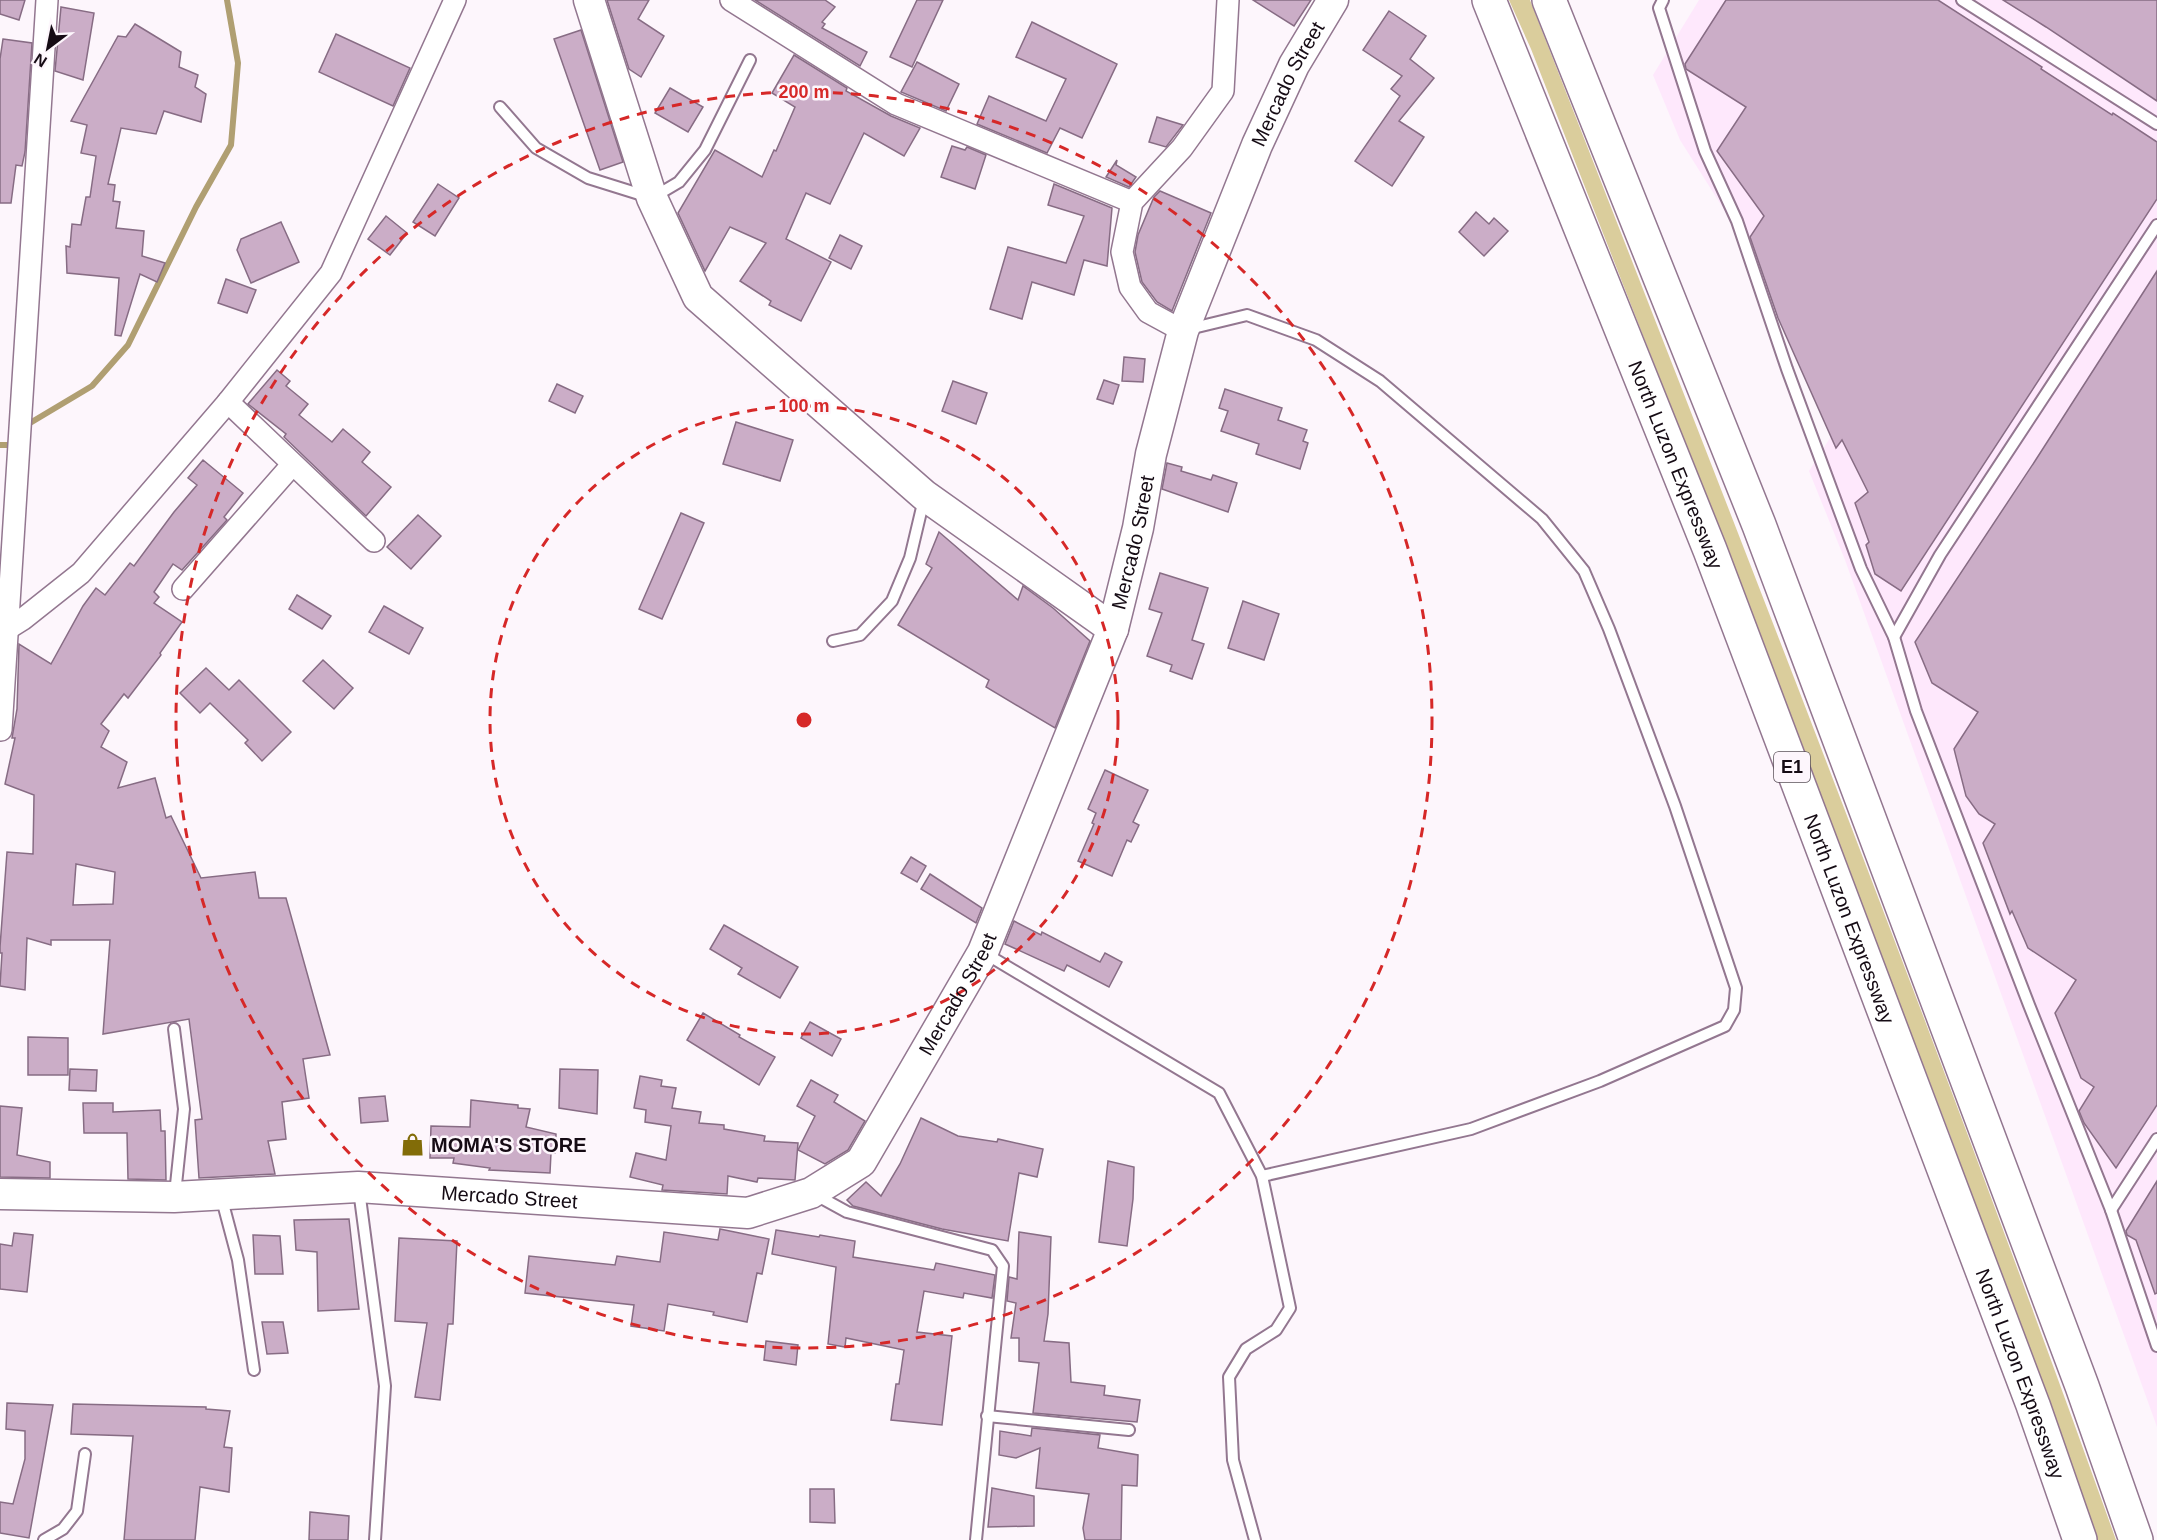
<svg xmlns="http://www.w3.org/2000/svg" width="2157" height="1540" font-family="Arial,sans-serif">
<rect width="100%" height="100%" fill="#fdf6fc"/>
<path fill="#fee8fc" d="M1699,0h458v1427l-312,-867 -36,-89 84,-132 -153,-104 -60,-95 -27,-65z"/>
<path fill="#dacd9c" d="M1509,0h21c200,512 401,1022 586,1540h-19l-147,-405 -281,-733 -138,-353z"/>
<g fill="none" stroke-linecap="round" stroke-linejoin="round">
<g stroke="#b09f72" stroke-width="6">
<path d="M27,427l3,-4 62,-37 36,-41 68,-138 35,-62 7,-82 -11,-63"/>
<path d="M0,445h14"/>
</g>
</g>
<g fill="#cbadc7" stroke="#876c84" stroke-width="1.5" fill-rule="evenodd">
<path d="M0,0h25l-6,20 -19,-6z"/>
<path d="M607,0h42l-11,19 26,17 -23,41 -12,-8z"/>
<path d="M755,0h70l10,7 -13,15 3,2 -3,4 45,24 -7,14z"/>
<path d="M917,0h26l-31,67 -22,-10z"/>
<path d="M1253,0h58l-17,26z"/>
<path d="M1726,0h212l104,67 -1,2 71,46 1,-2 44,29v57l-256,392 -26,-17 -9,-29 3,-3 -14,-39 13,-11 -26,-52 -6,8 -58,-130 -28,-81 14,-21 -47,-65 29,-44 -60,-38 -1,-5z"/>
<path d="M2003,0h154v101l-111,-74z"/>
<path d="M61,7l33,6 -11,67 -28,-9z"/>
<path d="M1389,11l37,25 -16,23 24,19 -35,43 25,16 -32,49 -37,-25 45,-65 -9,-7 11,-13 -39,-26z"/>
<path d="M1032,22l85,42 -35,74 -22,-10 -13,25 -70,-29 12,-28 57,25 20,-42 -50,-22z"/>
<path d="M135,24l46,28 -2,15 19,8 -3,12 11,7 -5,28 -37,-11 -8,23 -35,-6 -13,56 7,1 -2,16 7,1 -4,26 28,3 -2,25 23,7 -8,19 -17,-8 -19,62 -6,-1 4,-57 -52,-5 -1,-27 4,1 2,-23 9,1 5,-28h4l6,-41 -15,-3 6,-28 -16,-4 47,-85 8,1z"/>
<path d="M581,30l42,132 -23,8 -46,-131z"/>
<path d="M336,34l74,34 -17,38 -74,-34z"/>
<path d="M3,39l29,4 -7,109 -3,14 -6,-1 -5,38h-11v-144z"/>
<path d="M794,55l53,33 -1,3 45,25 29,12 -16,28 -40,-23 -34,71 -24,-11 -20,46 45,23 -30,59 -32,-16 2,-4 -31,-20 26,-38 -36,-16 -25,44 -27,-58 37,-63 47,27 12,-27 2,1 19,-44 -23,-14z"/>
<path d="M917,62l42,22 -13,27 -45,-19z"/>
<path d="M670,88l33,19 -15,25 -33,-19z"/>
<path d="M1157,117l26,8 -17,22 -17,-5z"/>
<path d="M952,146l13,4 2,-3 19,8 -11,34 -34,-12z"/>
<path d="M1117,160l-1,5 20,12 -7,10 -23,-10z"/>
<path d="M438,184l21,14 -24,38 -22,-14z"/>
<path d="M1054,184l58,24 -5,58 -23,-6 -10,35 -42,-13 -10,37 -32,-10 18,-62 58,16 18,-47 -36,-11z"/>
<path d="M1160,191l51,22 -39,98 -15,-9 -15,-20 -7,-30 3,-17 16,-38z"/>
<path d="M1476,212l13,12 5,-6 14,13 -24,25 -25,-24z"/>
<path d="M386,216l21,17 -17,22 -22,-16z"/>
<path d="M281,222l18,40 -48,21 -14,-33 4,-11z"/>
<path d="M840,235l22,11 -11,23 -22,-11z"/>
<path d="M2157,271v834l-41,63 -32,-45 -5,-12 15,-24 -13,-9 -26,-65 21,-33 -48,-32 -16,-37 -2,3 -27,-71 12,-19 -16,-10 -13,-18 -12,-47 24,-37 -46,-29 -17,-41 120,-181z"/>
<path d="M226,279l30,11 -9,23 -29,-10z"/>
<path d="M1124,357l21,2 -2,23 -21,-1z"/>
<path d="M277,370l13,11 -4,5 22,18 -9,11 33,27 11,-13 27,23 -8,10 29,25 -25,29 -82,-79 2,-3 -38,-30z"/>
<path d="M1104,380l15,5 -6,19 -16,-5z"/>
<path d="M953,381l34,12 -11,31 -34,-13z"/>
<path d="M557,384l26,12 -8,17 -26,-12z"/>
<path d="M1225,389l57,19 -4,12 29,10 -4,11 5,2 -8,26 -44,-15 3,-10 -38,-13 7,-20 -9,-3z"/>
<path d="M736,422l57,18 -13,41 -57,-17z"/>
<path d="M203,460l40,33 -19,24 3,3 -45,50 -9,-6 -19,28 5,5 -5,6 28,19 -22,31 1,2 -33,43 -4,-4 -23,30 8,7 -8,16 26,15 -9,26 37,-10 11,40 5,-2 30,62 54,-6 4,26h27l44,157 -27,4 6,39 -27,4 4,37 -18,2 7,33 -76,4 -4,-58 7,-1 -13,-100 -86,15 7,-94h-59v5l-24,-7 -2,52 -25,-4 2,-33h-2v-6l7,-95 26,2 1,-59 -29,-11 10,-46h-3l5,-29 2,-65 32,20 32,-58 13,-18 9,7 25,-32 4,3 40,-54 23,-27 -9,-7zM76,864l39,8 -2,32 -40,1z"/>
<path d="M1167,463l15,4 -1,4 30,9 2,-5 24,8 -9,29 -66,-23z"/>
<path d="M681,513l23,10 -42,96 -23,-10z"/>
<path d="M418,515l23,21 -30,33 -24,-22z"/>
<path d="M939,532l79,68 5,-14 30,22 37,33 -35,87 -69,-41 3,-7 -91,-55 34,-57 -6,-4z"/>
<path d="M1160,573l48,15 -16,52 12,4 -12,35 -22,-8 2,-6 -25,-9 15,-43 -13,-4z"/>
<path d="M297,595l34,21 -9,13 -33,-20z"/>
<path d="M1243,601l36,13 -15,46 -36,-12z"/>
<path d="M384,606l39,22 -14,26 -40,-22z"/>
<path d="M323,660l30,28 -19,21 -31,-28z"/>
<path d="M206,668l23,22 10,-10 52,52 -29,29 -17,-18 3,-3 -38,-37 -10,10 -20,-20z"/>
<path d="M1105,770l43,20 -15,32 6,3 -8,17 -4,-2 -15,36 -34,-15 16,-37 -2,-1 4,-10 -8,-4z"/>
<path d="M911,857l15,9 -9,16 -16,-9z"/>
<path d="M930,874l52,34 -6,15 -55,-34z"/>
<path d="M1014,921l27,14 1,-3 58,30 5,-9 17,9 -13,25 -42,-22 -3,6 -59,-27z"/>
<path d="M724,925l74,42 -18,31 -42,-24 4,-6 -32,-19z"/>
<path d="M703,1013l37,22 -1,2 36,20 -16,28 -72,-45z"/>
<path d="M810,1022l31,17 -9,17 -31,-18z"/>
<path d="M28,1037l40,1v37h-40z"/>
<path d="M70,1069l27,1 -1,21 -27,-1z"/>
<path d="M560,1069l38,1 -1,44 -38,-6z"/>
<path d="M640,1076l22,4 -1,6 15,2 -4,20 29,4 -2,11 25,2v4l41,7 -1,5 34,2 -3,37 -37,-2 -1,4 -29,-6 -1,18 -65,-4 1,-5 -33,-8 6,-24 30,7 5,-34 -26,-4 1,-12 -12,-2z"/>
<path d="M811,1080l27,15 -4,7 31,19 -17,29 -23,14 -27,-14 17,-34 -18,-10z"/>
<path d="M385,1096l3,25 -27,2 -2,-25z"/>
<path d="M471,1100l47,5v3l12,1 -4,18 30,7 -1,19h-4l-1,20 -61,-3 1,-2 -37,-5 1,-5h-24l1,-32 39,1z"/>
<path d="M83,1103h30v9l47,-2 1,21h4l1,49 -38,-1 -1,-46h-43z"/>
<path d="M0,1106l22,2 -5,47 33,7v16l-50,-1z"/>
<path d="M921,1118l37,18 39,6 1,-3 45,10 -6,28 -18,-4 -11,68 -66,-12 -89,-23 -6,-6 19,-18 15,14 19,-32z"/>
<path d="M1108,1161l26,6 -1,32 -6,47 -28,-4z"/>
<path d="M2157,1181v112l-2,1 -19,-54 -9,-5 -1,-4z"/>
<path d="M349,1219l10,90 -41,2 -1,-59 -21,-2 -2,-30z"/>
<path d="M720,1229l49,10 -7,35 -5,-1 -10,49 -34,-7 1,-3 -46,-8 -4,27 -33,-5 3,-21 -109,-12 4,-37 86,9 2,-9 43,6 4,-30 54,8z"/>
<path d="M776,1230l43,7 1,-2 35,6 -2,16 81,13 2,-7 59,12 -3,23 -28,-5 -1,5 -39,-7 -7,41 35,4 -10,89 -51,-5 5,-36h3l5,-34 -58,-12 -1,9 -17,-3 8,-77 -64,-13z"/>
<path d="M1019,1232l32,5 -3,77 -4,27 25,2 2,39 34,4 -1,9 36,5 -3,22 -104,-9 6,-50 -20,-2v-23h-8l5,-35 -9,-2 2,-24 8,2z"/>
<path d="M14,1233l19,2 -6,57 -27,-3v-45l12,2z"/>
<path d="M253,1235l27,1 3,38h-28z"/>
<path d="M399,1238l58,3 -4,83h-5l-8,76 -25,-3 12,-74 -32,-2z"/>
<path d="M262,1322h21l5,31 -21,1z"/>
<path d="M766,1341l32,4 -2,20 -32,-5z"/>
<path d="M7,1403l46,2 -24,133 -29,-5v-31l13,2 12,-45v-28l-19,-2z"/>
<path d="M73,1404l133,3v2l24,2 -6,36 8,1 -3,44 -29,-5 -5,53h-71l9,-104 -62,-2z"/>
<path d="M1032,1428l68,7 -2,13 40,7 -1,31 -15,-1 -1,55h-36l-2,-12 6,-34 -53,-6 4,-40 -24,10 -17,-3 1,-24 31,5z"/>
<path d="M992,1488l42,8v30l-46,1z"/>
<path d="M810,1489h24l1,34 -25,-1z"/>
<path d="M310,1512l39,4 -1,24h-39z"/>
</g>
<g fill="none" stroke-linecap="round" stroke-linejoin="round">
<defs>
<g id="lane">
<path d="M1663,0l-4,8 46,143 32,70 50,148 74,200 33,68 22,74 113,294 82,205 46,136"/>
<path d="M1962,0l195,124"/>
<path d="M500,107l36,41 52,30 64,20 27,-16 26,-32 45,-90"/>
<path d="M1189,329l58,-14 69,25 64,41 162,138 42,52 25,58 66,177 61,182 -2,22 -9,16 -125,55 -129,48 -209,47"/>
<path d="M1894,637l46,-82 217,-330"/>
<path d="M833,641l27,-6 32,-34 18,-43 14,-59"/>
<path d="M986,954l233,139 43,83 28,132 -14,22 -30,19 -17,28 4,83 22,80"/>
<path d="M174,1029l10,80 -9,85"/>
<path d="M359,1190l26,196 -10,154"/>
<path d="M816,1195l31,17 145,38 11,16 -27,274"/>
<path d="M221,1196l17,64 16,110"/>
<path d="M2111,1210l46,-71"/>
<path d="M987,1416l142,14"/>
<path d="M44,1540l19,-11 14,-18 8,-57"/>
</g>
<g id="street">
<path d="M731,0l165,104 236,98"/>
<path d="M1183,331l-35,-19 -18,-25 -8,-35 10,-50 50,-54 41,-57 5,-91"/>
<path d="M228,402l146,139"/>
<path d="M183,589l109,-124"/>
<path d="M7,629l16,-10 58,-46 147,-171 103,-129 124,-273"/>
<path d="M1,730l46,-730"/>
</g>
<g id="secondary">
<path d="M589,0l63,198 46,99 226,198 189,134"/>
<path id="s1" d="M0,1194l174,3 184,-10 390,26 63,-20 50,-31 122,-210 130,-323 25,-101 13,-74 32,-123 74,-186 37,-80 39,-65"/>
</g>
<g id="highway">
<path id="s2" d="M1489,0l221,550 323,855 47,135"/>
<path d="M1549,0l210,525 323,861 54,154"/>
</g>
</defs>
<use href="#lane" stroke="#937790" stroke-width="14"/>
<use href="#street" stroke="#937790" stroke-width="24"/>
<use href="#secondary" stroke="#937790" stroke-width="33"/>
<use href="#highway" stroke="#937790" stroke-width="36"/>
<use href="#lane" stroke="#fff" stroke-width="10"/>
<use href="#street" stroke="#fff" stroke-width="21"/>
<use href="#secondary" stroke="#fff" stroke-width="30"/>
<use href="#highway" stroke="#fff" stroke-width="33"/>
</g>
<g fill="none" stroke="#d62828" stroke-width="3" stroke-dasharray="10 8">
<circle cx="804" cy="720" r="314"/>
<circle cx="804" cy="720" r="628"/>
</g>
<defs>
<symbol id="shop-bare" viewBox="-9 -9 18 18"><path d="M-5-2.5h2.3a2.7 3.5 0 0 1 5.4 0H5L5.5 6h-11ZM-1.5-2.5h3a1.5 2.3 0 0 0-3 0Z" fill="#826c08" stroke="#fdf6fc" stroke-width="2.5" paint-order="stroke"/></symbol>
</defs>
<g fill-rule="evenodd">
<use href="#shop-bare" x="396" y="1128" width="33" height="33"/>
</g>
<g text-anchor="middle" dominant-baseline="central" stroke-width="5" stroke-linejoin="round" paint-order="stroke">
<rect fill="#fdf6fc" stroke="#5b525a" stroke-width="1.5" x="1774" y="752" width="36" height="30" rx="4.5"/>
<g font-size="18" font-weight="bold" fill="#150b14">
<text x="1792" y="767">E1</text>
</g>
<g font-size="20" fill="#150b14" stroke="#fdf6fc">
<text stroke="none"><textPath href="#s1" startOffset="2040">Mercado Street</textPath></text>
<text stroke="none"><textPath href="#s2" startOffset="501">North Luzon Expressway</textPath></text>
<text stroke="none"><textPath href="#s1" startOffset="1554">Mercado Street</textPath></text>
<text stroke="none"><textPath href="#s2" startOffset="987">North Luzon Expressway</textPath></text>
<text stroke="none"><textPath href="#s1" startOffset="1068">Mercado Street</textPath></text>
<text stroke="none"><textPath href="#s1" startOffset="510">Mercado Street</textPath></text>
<text stroke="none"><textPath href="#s2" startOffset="1473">North Luzon Expressway</textPath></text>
</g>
<g font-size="20" font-weight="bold" fill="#150b14" stroke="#fdf6fc" text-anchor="start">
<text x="431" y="1145">MOMA'S STORE</text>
</g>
</g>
<circle cx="804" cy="720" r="9" fill="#d62828" stroke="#fdf6fc" stroke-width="3"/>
<g font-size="18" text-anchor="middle" font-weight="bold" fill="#d62828" stroke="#fdf6fc" stroke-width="5" stroke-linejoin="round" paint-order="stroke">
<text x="804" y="98">200 m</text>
<text x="804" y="412">100 m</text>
</g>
<g transform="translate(48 48) rotate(212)" stroke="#fdf6fc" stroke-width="4.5" paint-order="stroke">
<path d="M0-4.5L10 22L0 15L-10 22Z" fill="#150b14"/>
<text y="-9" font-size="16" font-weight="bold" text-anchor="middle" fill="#150b14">N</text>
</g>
</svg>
